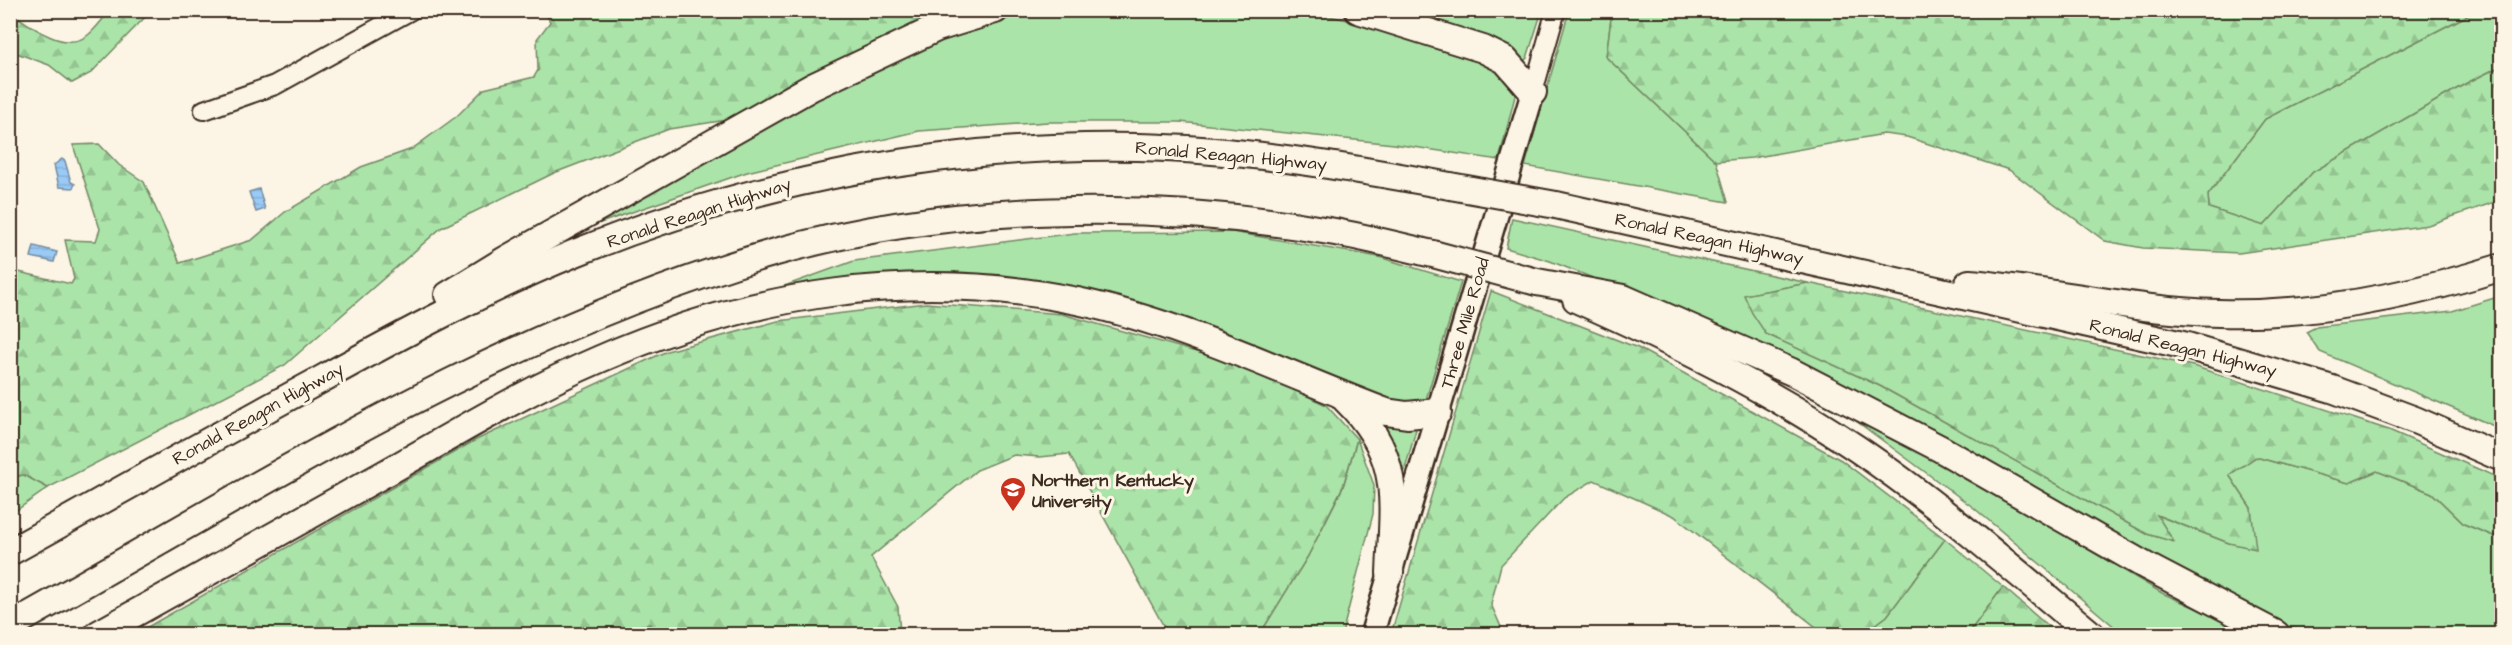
<svg xmlns="http://www.w3.org/2000/svg" width="2512" height="645" font-family="'Architects Daughter',sans-serif">
<defs>
<pattern id="forest-firs" width="22" height="20" patternUnits="userSpaceOnUse" patternTransform="scale(1.5)"><rect width="22" height="20" fill="#abe4a9"/><path d="M5 1l3.5 6h-7zM16 11l3.5 6h-7z" fill="#94c491"/></pattern>
<pattern id="water-rules" width="6" height="5" patternUnits="userSpaceOnUse" patternTransform="scale(1.5)"><rect width="6" height="5" fill="#9acbf7"/><path d="M0 2.5h6" fill="none" stroke="#86aed3"/></pattern>
</defs>
<rect width="100%" height="100%" fill="#fcf5e5"/>
<filter id="ink" filterUnits="userSpaceOnUse"><feTurbulence type="fractalNoise" baseFrequency=".0167" numOctaves="2"/><feDisplacementMap in="SourceGraphic" scale="12" xChannelSelector="R" yChannelSelector="G"/><feConvolveMatrix kernelMatrix="1 2 1 2 8 2 1 2 1" color-interpolation-filters="sRGB"/></filter>
<g filter="url(#ink)">
<g fill="#abe4a9" stroke="#738764" stroke-width="1.5">
<path d="M1474,10l68,1 -15,47 -3,3 -5,-2 -105,-44 13,2z"/>
<path d="M1047,11h259l74,16 107,33 23,16 6,16 -17,68 -105,-16 -214,-22h-132l-129,9 -172,41 -184,64c96,-53 190,-108 288,-155 68,-32 121,-58 196,-70z"/>
<path d="M1569,11h43l-6,46 110,104 12,41 -203,-36z"/>
<path d="M2476,11h25v55l-34,17 -154,89 -49,54 -55,-18 -1,-13 57,-76z"/>
<path d="M1512,218l296,65 -63,12 21,39 114,52 267,148 26,7 -17,-26 73,28 22,-35 -22,-33 27,-18 93,26 28,-12 55,22 32,31 37,15v95h-195l-92,-41 -435,-241 -229,-91 -44,-13z"/>
<path d="M1232,232l147,25 82,25 -36,121 -40,-1 -76,-36 -197,-65 -110,-21 -257,20 109,-39 221,-28z"/>
<path d="M2501,296v133l-181,-77 -14,-20 10,-5 136,-16z"/>
<path d="M1837,407l111,59 214,127 93,41h-132l-149,-126z"/>
<path d="M1373,416l45,6 -17,62z"/>
<path d="M1357,439l17,46 -1,29 -31,120h-82l48,-78 35,-69z"/>
<path d="M24,475l24,13 -37,26 -1,-37z"/>
<path d="M1945,539l58,48 -35,47h-105l24,-18z"/>
<path d="M650,624l2,10h-29l3,-6z"/>
</g>
<g fill="url(#forest-firs)" stroke="#738764" stroke-width="1.5">
<path d="M110,11h41l-60,62 -19,10 -23,-18 -38,-14v-39c18,13 54,42 77,23 8,-6 15,-17 22,-24z"/>
<path d="M545,11h393l-205,108 -64,10 -115,44 -113,55 -156,137 -237,123 -24,-13 -13,2 -1,-207 61,14 3,-5 -9,-39 31,1 4,-12 -27,-84 26,-1 20,21 25,17 36,81 72,-23 33,-28 76,-45 51,-18 45,-33 27,-27 50,-12 4,-7 -1,-31 13,-17z"/>
<path d="M1612,11h864l-211,108 -57,76 1,13 55,18 49,-54 154,-89 34,-17v134l-73,25 -189,28 -96,-5 -38,-7 -96,-71 -102,-33 -23,-3 -132,24 -36,3 -110,-104z"/>
<path d="M1808,283l385,83 196,64 112,49v60l-37,-15 -32,-31 -55,-22 -28,12 -93,-26 -27,18 22,33 5,41 -27,-6 -72,-28 17,27 -27,-8 -267,-148 -114,-52 -14,-21 -8,-18z"/>
<path d="M1491,291l147,57 203,112 104,79 -58,77 -24,18h-38l-151,-118 -80,-36 -30,18 -63,67 -10,39 13,30h-113z"/>
<path d="M926,303l136,11 184,52 80,39 31,34 -14,47 -35,70 -48,78h-92l-99,-180 -29,3 -26,-2 -37,15 -106,87 27,50 2,27h-248l-2,-10 -24,4 -3,6h-488l339,-193 193,-90 111,-30z"/>
<path d="M2003,587l54,47h-89z"/>
</g>
<g fill="url(#water-rules)" stroke="#748ba0" stroke-width="1.5">
<path d="M62,159l3,2 6,21 4,2 -2,4 -14,-1 -5,-22z"/>
<path d="M259,189l6,20 -9,3 -7,-20z"/>
<path d="M34,246l23,6 -3,10 -23,-5z"/>
</g>
<g fill="none" stroke-linecap="round" stroke-linejoin="round">
<defs>
<g id="minor">
<path d="M1533,92l23,-82"/>
<path d="M204,110l71,-25 136,-75"/>
</g>
<path id="major" d="M1372,634l161,-542"/>
<g id="highway">
<path d="M1358,10l125,39 22,11 28,32"/>
<path d="M1556,205l631,141 145,43 83,31 87,38"/>
<path d="M1537,282l86,16 169,74 149,77 205,117 130,68"/>
<path d="M1969,283c83,7 166,28 250,30 96,3 191,-17 283,-46"/>
<path d="M448,295l57,-35 307,-173 125,-59 58,-18"/>
<path d="M1576,299c97,43 192,90 280,149 83,56 159,123 235,186"/>
<path d="M1345,399c58,57 48,100 45,174"/>
<path d="M10,552c103,-57 206,-116 310,-172 83,-46 167,-91 255,-127 178,-72 370,-110 563,-106 105,2 209,20 312,39"/>
<path d="M10,626c247,-138 493,-296 766,-374 175,-49 375,-52 553,-21 35,6 70,15 104,23"/>
<path d="M98,634c95,-53 191,-107 286,-160 71,-40 141,-83 216,-115 151,-66 314,-92 477,-58 108,23 206,72 309,111l21,3 31,-3"/>
</g>
</defs>
<use href="#minor" stroke="#3b2a1e" stroke-width="22"/>
<use href="#major" stroke="#3b2a1e" stroke-width="27"/>
<use href="#highway" stroke="#3b2a1e" stroke-width="30"/>
<use href="#minor" stroke="#fcf5e5" stroke-width="18"/>
<use href="#major" stroke="#fcf5e5" stroke-width="22"/>
<use href="#highway" stroke="#fcf5e5" stroke-width="26"/>
<defs>
<g id="highway-bridge">
<path d="M1450,186l106,19"/>
<path d="M1433,254l104,28"/>
</g>
</defs>
<use href="#highway-bridge" stroke="#3b2a1e" stroke-width="30" stroke-linecap="butt"/>
<use href="#highway-bridge" stroke="#fcf5e5" stroke-width="26"/>
</g>
</g>
<defs>
<symbol id="university-pin" viewBox="-11 -11 22 30"><path d="M0 17L-7.5 6A9.5 9.5 0 1 1 7.5 6Z" fill="#c8321e" stroke="#fcf5e5"/><path d="M0-5L7-2L0 1L-7-2ZM-4 1L0 2.5L4 1V4Q0 6-4 4Z" fill="#fff"/></symbol>
</defs>
<g fill-rule="evenodd">
<use href="#university-pin" x="998" y="475" width="30" height="40"/>
</g>
<g text-anchor="middle" dominant-baseline="central" stroke-width="6" stroke-linejoin="round" paint-order="stroke">
<g font-size="18" fill="#3b2a1e" stroke="#fcf5e5">
<text transform="translate(1231 156) rotate(5)">Ronald Reagan Highway</text>
<text transform="translate(699 213) rotate(-18)">Ronald Reagan Highway</text>
<text transform="translate(1709 239) rotate(12)">Ronald Reagan Highway</text>
<text transform="translate(1465 323) rotate(-74)">Three Mile Road</text>
<text transform="translate(2183 348) rotate(14)">Ronald Reagan Highway</text>
<text transform="translate(258 414) rotate(-29)">Ronald Reagan Highway</text>
</g>
<g font-size="18" font-weight="bold" fill="#3b2a1e" stroke="#fcf5e5" text-anchor="start">
<text x="1032" y="480">Northern Kentucky<tspan x="1032" dy="21">University</tspan></text>
</g>
</g>
<rect width="2512" height="645" fill="none" stroke="#fcf5e5" stroke-width="36"/>
<rect x="18" y="18" width="2476" height="609" fill="none" stroke="#3b2a1e" stroke-width="2" filter="url(#ink)"/>
</svg>
